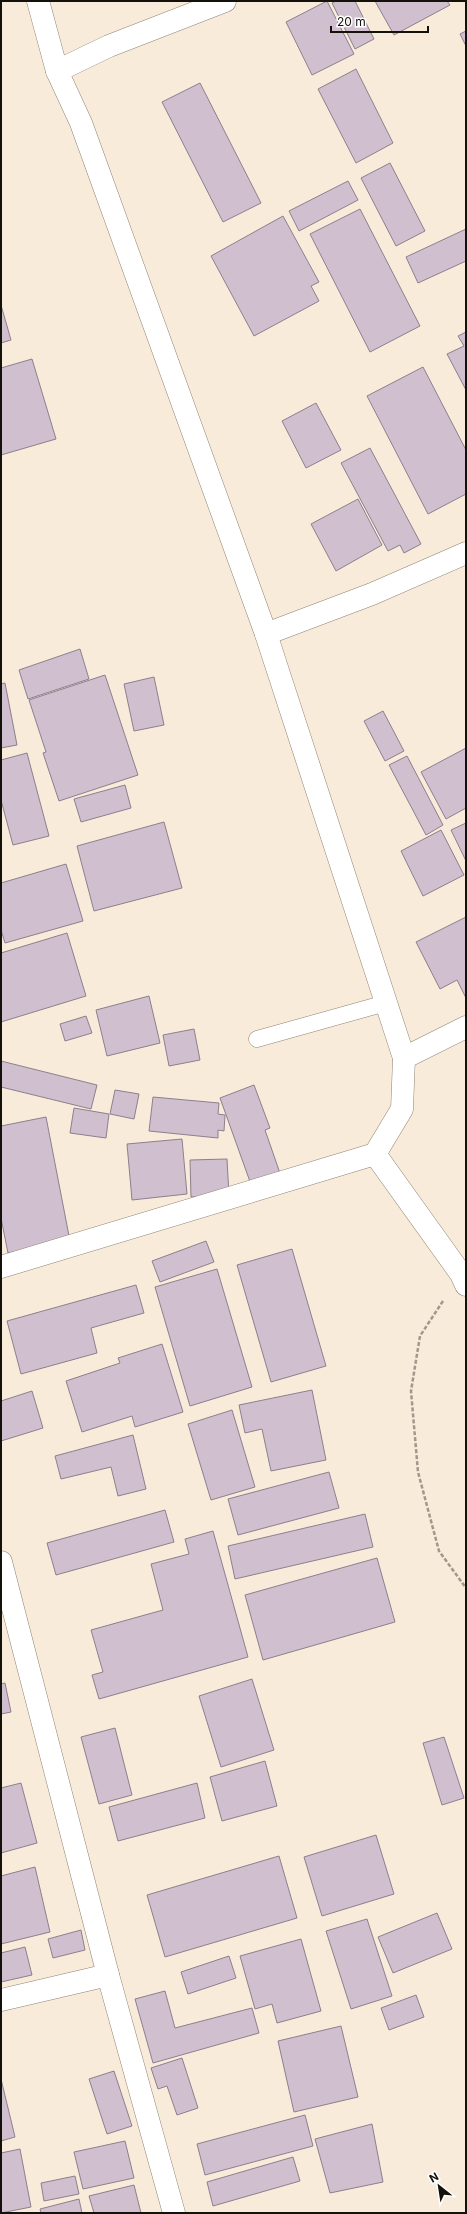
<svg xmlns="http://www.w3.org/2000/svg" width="467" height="2214" font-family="Inter,sans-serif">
<rect width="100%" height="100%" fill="#f8ebda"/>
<g fill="#cfbfcf" stroke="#8d7f8d">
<path d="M327,1l27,53 -42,21 -26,-53z"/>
<path d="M336,1h19l19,38 -19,10 -23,-46z"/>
<path d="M375,1h72l3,4 -56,30z"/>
<path d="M466,31v15l-6,-12z"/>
<path d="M356,69l37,74 -37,20 -38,-74z"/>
<path d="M200,83l61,120 -38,19 -61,-120z"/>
<path d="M390,163l35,68 -29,15 -35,-68z"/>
<path d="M348,181l10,19 -59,31 -10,-20z"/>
<path d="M360,209l60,117 -50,26 -60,-118z"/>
<path d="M283,216l36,66 -8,4 8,15 -65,35 -43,-80z"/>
<path d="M466,229v32l-48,22 -12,-26z"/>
<path d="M1,305l10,35 -10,3z"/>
<path d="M466,332v58l-19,-36 17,-8 -6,-10z"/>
<path d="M32,359l24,80 -55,16v-87z"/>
<path d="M423,367l43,83v44l-38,20 -61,-118z"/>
<path d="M316,403l25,47 -35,18 -24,-47z"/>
<path d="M370,448l51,96 -17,9 -4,-8 -12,6 -47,-88z"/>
<path d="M358,499l24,46 -46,26 -25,-47z"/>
<path d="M80,649l9,30 -61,20 -9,-29z"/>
<path d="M105,675l33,100 -79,26 -16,-48 3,-1 -17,-52z"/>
<path d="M154,677l10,48 -30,6 -10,-47z"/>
<path d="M5,683l12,62 -16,3v-64z"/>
<path d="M383,711l21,40 -19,10 -21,-40z"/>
<path d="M466,748v60l-20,11 -25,-47z"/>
<path d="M27,753l22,83 -36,9 -12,-45v-40z"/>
<path d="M407,756l36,69 -17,10 -37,-70z"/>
<path d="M125,785l6,23 -50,14 -7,-23z"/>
<path d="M164,822l18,66 -88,23 -17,-65z"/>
<path d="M466,823v38l-15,-31z"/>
<path d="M441,830l23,45 -41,21 -22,-45z"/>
<path d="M66,864l17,57 -78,22 -4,-13v-47z"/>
<path d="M466,917v81l-9,-18 -17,9 -24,-47z"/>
<path d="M67,933l19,63 -85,26v-69z"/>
<path d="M149,996l11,47 -53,13 -11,-46z"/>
<path d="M86,1016l6,17 -27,8 -5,-17z"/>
<path d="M194,1029l6,31 -31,6 -6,-31z"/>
<path d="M1,1061l96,24 -6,24 -90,-22z"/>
<path d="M254,1085l16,43 -5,2 17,49 -29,11 -33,-92z"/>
<path d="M115,1090l24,4 -5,25 -24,-5z"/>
<path d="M153,1097l66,6 -1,11 7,1 -1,16 -6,-1v8l-69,-7z"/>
<path d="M74,1108l35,6 -3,24 -36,-5z"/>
<path d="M46,1117l24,124 -62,12 -7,-35v-92z"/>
<path d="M182,1139l5,55 -55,6 -5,-56z"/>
<path d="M227,1159l2,36 -38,2 -1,-37z"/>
<path d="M206,1241l8,21 -54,20 -8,-21z"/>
<path d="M292,1249l34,117 -55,16 -34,-117z"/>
<path d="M217,1269l35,118 -62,19 -35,-119z"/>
<path d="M136,1285l8,28 -53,15 6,25 -76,21 -14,-53z"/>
<path d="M162,1344l21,68 -48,15 -3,-11 -50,16 -16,-51 54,-18 -2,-5z"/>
<path d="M312,1390l14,70 -55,11 -9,-42 -17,4 -6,-28z"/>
<path d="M32,1391l11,37 -42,13v-40z"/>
<path d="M232,1410l23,77 -44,13 -23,-76z"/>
<path d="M133,1435l13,54 -28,7 -7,-29 -50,12 -6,-23z"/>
<path d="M329,1472l10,36 -101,27 -10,-36z"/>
<path d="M165,1510l9,32 -118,33 -9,-32z"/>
<path d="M365,1514l8,33 -138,32 -7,-33z"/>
<path d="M213,1531l35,126 -149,42 -7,-24 11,-3 -12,-42 72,-20 -12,-46 38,-10 -4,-15z"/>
<path d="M377,1558l18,64 -132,38 -18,-65z"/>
<path d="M252,1679l22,71 -53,17 -22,-71z"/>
<path d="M5,1683l6,29 -10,2v-30z"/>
<path d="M115,1728l17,67 -33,9 -18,-67z"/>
<path d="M444,1737l20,61 -22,7 -19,-62z"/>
<path d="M265,1761l12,45 -55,15 -12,-44z"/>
<path d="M21,1783l16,60 -36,10v-65z"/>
<path d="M197,1783l8,35 -87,23 -9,-34z"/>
<path d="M376,1835l18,59 -72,22 -18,-59z"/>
<path d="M279,1856l18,62 -132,39 -18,-62z"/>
<path d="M35,1867l15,65 -49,12v-68z"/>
<path d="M437,1913l15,36 -59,24 -15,-36z"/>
<path d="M367,1919l25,77 -41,13 -25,-78z"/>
<path d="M81,1930l4,20 -32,8 -5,-19z"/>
<path d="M301,1939l20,72 -44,12 -5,-19 -17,5 -15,-53z"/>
<path d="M25,1947l7,28 -31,7v-29z"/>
<path d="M229,1956l7,22 -48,16 -7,-22z"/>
<path d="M165,1991l10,37 77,-20 7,25 -106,30 -18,-64z"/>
<path d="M416,1995l8,22 -35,13 -8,-22z"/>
<path d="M341,2026l17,71 -64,15 -16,-71z"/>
<path d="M182,2058l16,50 -21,7 -10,-29 -9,3 -7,-21z"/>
<path d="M114,2071l18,55 -25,8 -18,-55z"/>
<path d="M1,2079l14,58 -14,4z"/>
<path d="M305,2115l8,31 -108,29 -8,-31z"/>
<path d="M372,2124l11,58 -53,11 -15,-54z"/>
<path d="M125,2141l9,37 -51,11 -9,-37z"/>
<path d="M20,2149l11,58 -30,6v-60z"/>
<path d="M293,2157l7,24 -87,25 -6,-24z"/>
<path d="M75,2176l4,18 -35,7 -3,-18z"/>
<path d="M134,2185l7,28h-47l-5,-17z"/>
<path d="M79,2199l3,14h-41l-1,-4z"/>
</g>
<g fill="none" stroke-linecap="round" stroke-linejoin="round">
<defs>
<path id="lane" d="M257,1039l129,-36"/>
<g id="street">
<path d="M57,71l52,-25 116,-45"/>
<path d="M266,634l106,-40 94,-41"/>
<path d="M404,1058l62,-31"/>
<path d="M375,1154l86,120 5,11"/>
<path d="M1,1267l374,-113 27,-45 2,-51 -138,-424 -185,-511 -24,-52 -19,-70"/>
<path d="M1,1562l107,413 -107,25"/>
<path d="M108,1975l66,238"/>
</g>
</defs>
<use href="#lane" stroke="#908475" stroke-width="17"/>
<use href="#street" stroke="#908475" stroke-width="23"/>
<path stroke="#a1978a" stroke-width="2.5" stroke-dasharray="4 2" stroke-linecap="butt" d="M443,1301l-23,35 -9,55 7,81 21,79 27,37"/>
<use href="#lane" stroke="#fff" stroke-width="16"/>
<use href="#street" stroke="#fff" stroke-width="22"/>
</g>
<rect width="467" height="2214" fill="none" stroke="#14100a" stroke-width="4"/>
<g transform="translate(439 2186) rotate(330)" stroke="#ffffff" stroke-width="3" paint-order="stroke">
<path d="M0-3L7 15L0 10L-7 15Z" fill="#14100a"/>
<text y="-6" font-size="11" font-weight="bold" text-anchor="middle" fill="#14100a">N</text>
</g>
<path d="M331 26v6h97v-6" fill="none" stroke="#14100a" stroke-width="2"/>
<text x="337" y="26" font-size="12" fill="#14100a" stroke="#ffffff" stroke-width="3" paint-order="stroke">20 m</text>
</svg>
